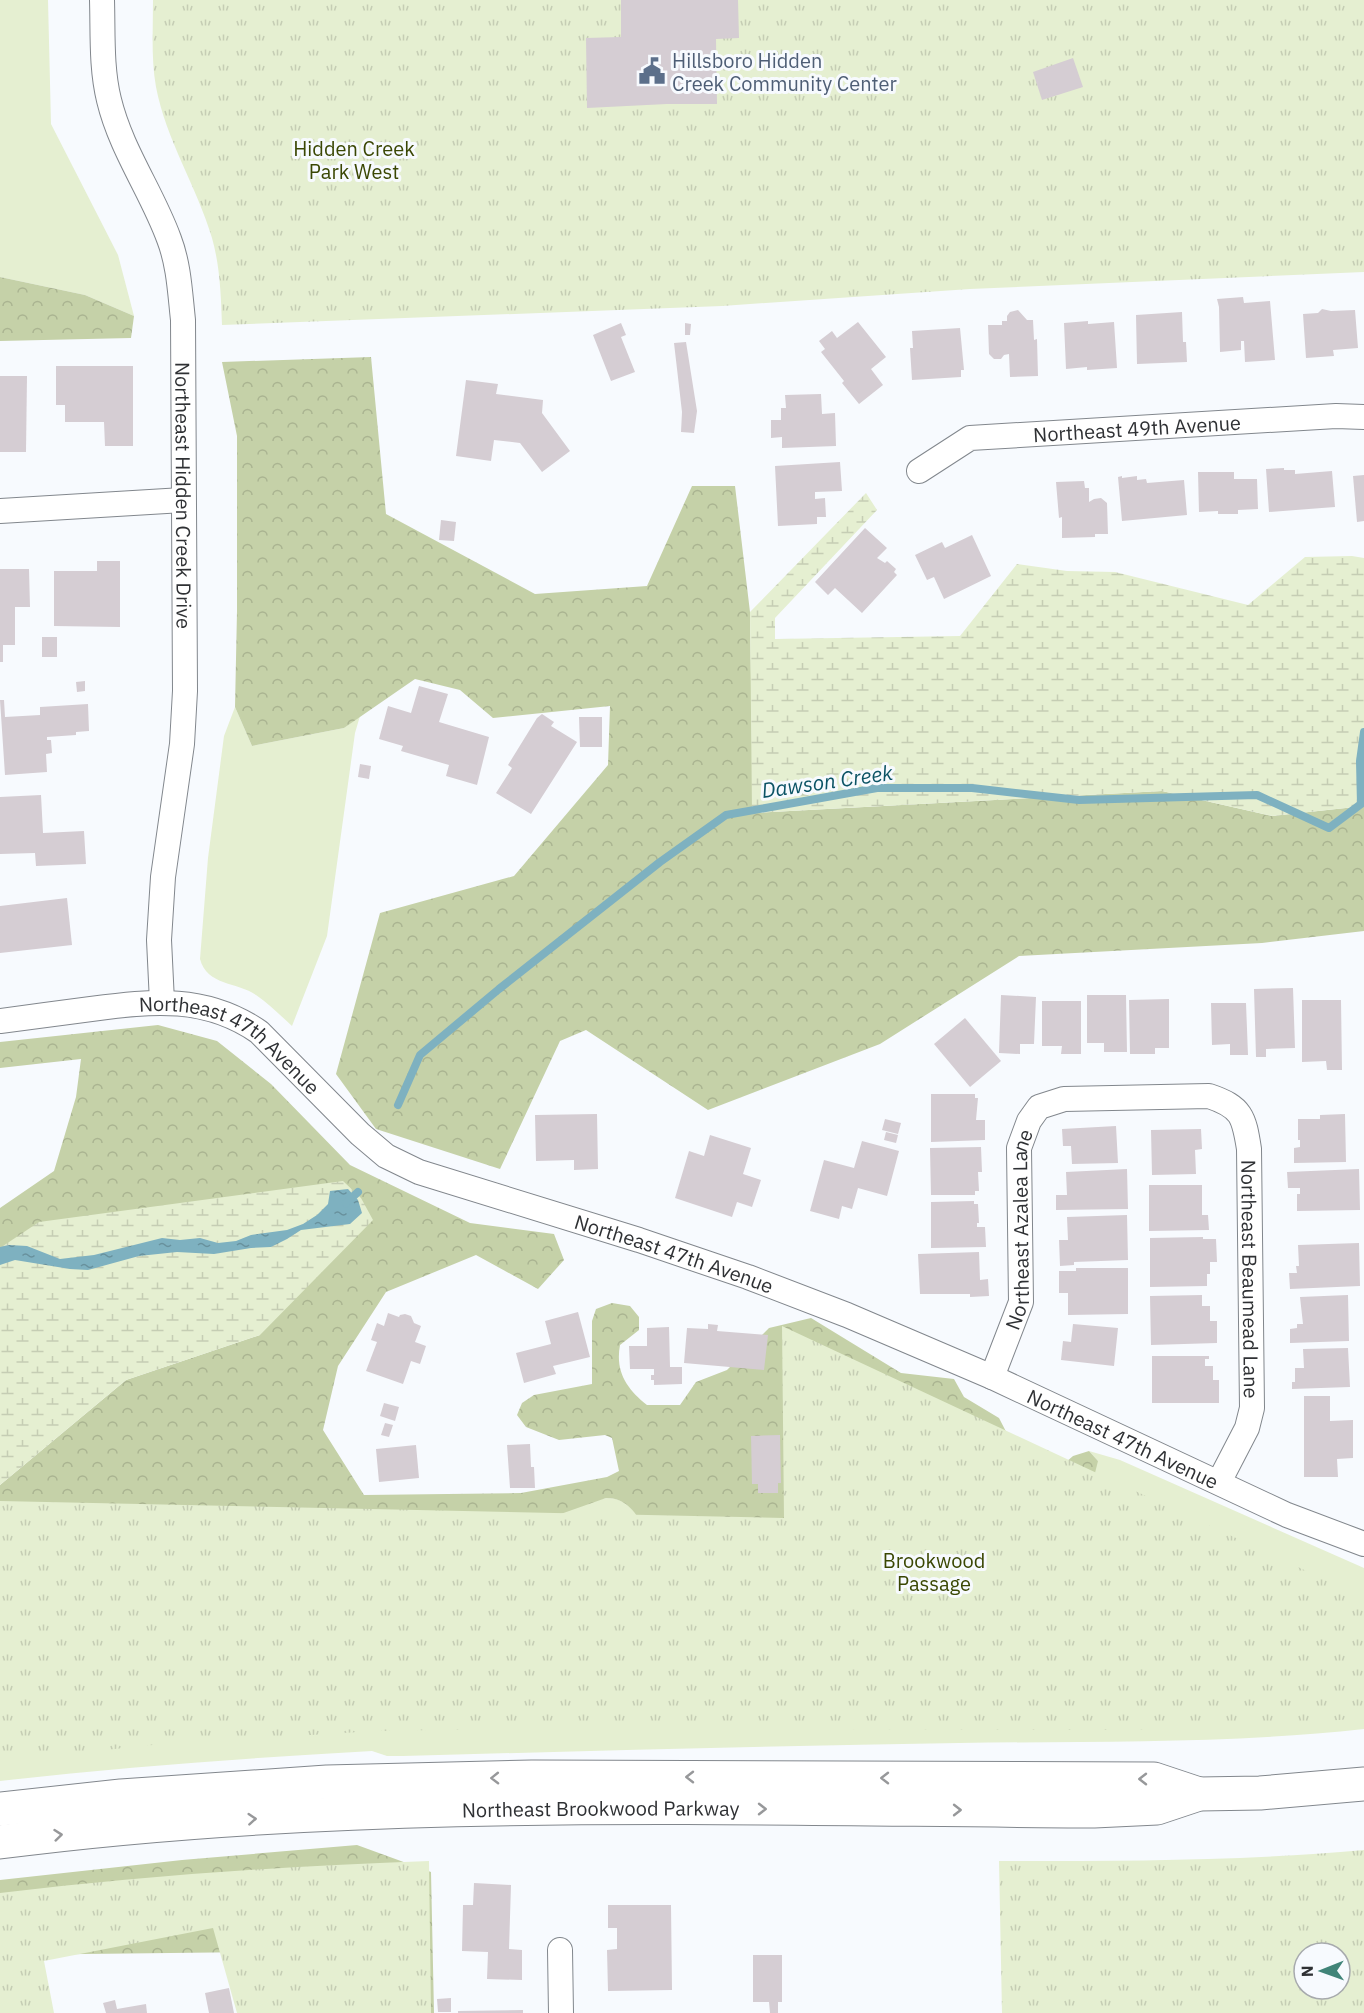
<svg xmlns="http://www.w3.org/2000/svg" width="1364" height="2013" font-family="'IBM Plex Sans',sans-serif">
<defs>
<pattern id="forest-crowns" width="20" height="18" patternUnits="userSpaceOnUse" patternTransform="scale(1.5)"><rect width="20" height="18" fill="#c5d1a8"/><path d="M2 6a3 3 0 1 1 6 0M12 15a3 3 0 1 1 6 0" fill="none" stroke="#aab491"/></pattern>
<pattern id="wetland-marsh" width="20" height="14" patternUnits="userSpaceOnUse" patternTransform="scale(1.5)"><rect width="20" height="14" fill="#e5efd1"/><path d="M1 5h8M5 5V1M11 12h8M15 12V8" fill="none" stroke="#c5cdb4"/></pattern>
<pattern id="park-tufts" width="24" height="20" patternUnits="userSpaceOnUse" patternTransform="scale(1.5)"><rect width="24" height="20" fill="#e5efd1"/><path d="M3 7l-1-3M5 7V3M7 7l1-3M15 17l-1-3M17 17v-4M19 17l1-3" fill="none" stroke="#c5cdb4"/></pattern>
<pattern id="water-ripples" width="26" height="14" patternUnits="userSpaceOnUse" patternTransform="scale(1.5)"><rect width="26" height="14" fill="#7eb1c0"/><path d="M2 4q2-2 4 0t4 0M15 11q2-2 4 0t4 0" fill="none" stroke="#68919d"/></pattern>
</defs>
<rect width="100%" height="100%" fill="#f7fafe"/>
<g fill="#e5efd1">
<path d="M0,0h48l3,124 67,131 16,61 -49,-21 -85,-18z"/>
<path d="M235,707l17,39 92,-18 16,-12 -5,17 -28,203 -35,90c-11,-10 -23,-22 -36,-31 -18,-13 -49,-9 -56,-36l8,-101 16,-122z"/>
<path d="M1089,1451l31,9 244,108v161c-135,15 -270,12 -405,14 -186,3 -371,8 -556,13h-16l-15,-5c-124,7 -248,16 -372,30v-29l370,-195 236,-59c27,0 34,22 44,43l448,-80z"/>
</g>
<g fill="url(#forest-crowns)">
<path d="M0,277l85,18 49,21 -3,22 -131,3z"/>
<path d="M371,357l15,157 149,80 112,-8 45,-100h43l15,126 3,201 409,-22 110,25 92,-10v125l-102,12 -243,13 -139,88 -172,66 -122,-80 -26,11 -60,128 -124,-40 -40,-55 44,-161 134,-37 94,-111 2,-59 -117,12 -33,-28 -45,-11 -71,49 -92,18 -17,-39 2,-96v-175l-15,-74z"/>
<path d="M158,1025l59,16 54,43 79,81 120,58 84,11 10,26 -26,29 -62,-34 -90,37 -48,74 -15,64 41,65 157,-2 86,-16 12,-6 -7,-33 -7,-3 -46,5 -33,-13 -9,-12 5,-12 12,-8 58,-11v-63l4,-12 16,-6 18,3 9,11v13l-19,15c-5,27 7,44 27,60h33l16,-23 31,-12 42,-42 42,-10 90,55 53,6 10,18 35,21 16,31 42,21 16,-14 16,-5 9,10 -13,52 -435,28c-10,-20 -18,-43 -44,-43l-102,36 -504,218v-267l126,-105 134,-45 -260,-87v-40l54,-37 22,-74 5,-38 -81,9v-26z"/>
<path d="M357,1845l74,27 3,141h-83v-62l-351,4v-75l182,-20z"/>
</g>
<g fill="url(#wetland-marsh)">
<path d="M866,493l11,17 -102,108v21l185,-3 57,-72 50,7 48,1 133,33 57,-48 47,-1 12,2v248l-92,10 -110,-25 -410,22 -2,-201z"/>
<path d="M343,1181l18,17 12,22 -113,115 -134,45 -126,105v-237l39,-26z"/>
</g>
<g fill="url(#park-tufts)" fill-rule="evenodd">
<path d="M153,0h1211v272l-394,17 -248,17 -500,19c-1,-29 -2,-59 -10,-87 -15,-51 -46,-98 -56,-151 -5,-28 -3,-58 -3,-87z"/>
<path d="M782,1326l576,269h6v123l-111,9 -135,3 -554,-2 -188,3 -214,13 -162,17v-260l784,17z"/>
<path d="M1364,1850v163h-362l-3,-152c122,0 244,0 365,-11zM1304,1953h36v36h-36z"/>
<path d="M429,1861l2,152h-194l-24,-85 -169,33 10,52h-54v-120c142,-17 285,-27 429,-32z"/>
</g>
<path fill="url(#water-ripples)" d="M348,1189l10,11 4,13 -12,11 -49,6 -14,9 -16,8 -20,1 -37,6 -37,-2 -38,4 -51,14 -18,-1 -55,-9 -15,5v-18l9,-2 18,1 33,13 34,-4 68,-17 18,2 20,-2 18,5 18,-2 15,-6 36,-5 16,-6 14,-9 11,-11 2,-13z"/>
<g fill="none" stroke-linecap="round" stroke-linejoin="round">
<g stroke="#7eb1c0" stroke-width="8">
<path d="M398,1105l22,-50 79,-66 161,-127 66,-47 151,-27h95l107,12 178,-5 72,33 32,-24 -1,-43 4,-29"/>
<path d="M346,1203l12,-11"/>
</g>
</g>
<g fill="#d5cdd3">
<path d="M621,0h117l1,38 -23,1 1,65h-50l-80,4 -1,-70 35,-1z"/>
<path d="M1073,58l10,29 -41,13 -9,-28z"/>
<path d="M1243,297l1,6 26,-2 5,59 -30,2 -1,-21h-3v9l-21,2 -1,-45 -2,-8z"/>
<path d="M1322,309l9,2 24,-1 3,38 -25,2 1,6 -28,2 -3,-44 15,-1z"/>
<path d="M1018,310l9,10h6l1,20 3,-1 1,37 -28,1 -1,-23 -5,1 -3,4h-7l-5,-5 -1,-29h14v-4h5v-5l3,-4z"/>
<path d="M1182,312l1,30h3l1,20 -50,2 -1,-49z"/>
<path d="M1088,321v3l26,-2 3,46 -30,2v-3l-21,2 -2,-46z"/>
<path d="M858,322l28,35 -15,12 12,16 -24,19 -17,-21 2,-2 -23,-29 4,-3 -6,-8 13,-10 5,7z"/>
<path d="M621,323l5,12 -5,2 14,35 -24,9 -18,-46z"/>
<path d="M685,323l6,1 -1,11h-5z"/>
<path d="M960,328l4,42h-3v7l-49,3 -2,-32h3l-1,-17z"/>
<path d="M686,342l11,69 -3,22 -13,-1 1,-20 -8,-69z"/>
<path d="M56,366h77v80h-28l-1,-24h-39v-17h-9z"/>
<path d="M0,376h27l-1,76h-26z"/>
<path d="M466,380l32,4 -2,10 47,6 -1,13 28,38 -28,21 -22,-29 -26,-3 -3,21 -35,-5z"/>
<path d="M821,394l1,20 13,-1 1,33 -54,2v-11l-11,1v-18h10v-12h5l-1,-13z"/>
<path d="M840,462l2,29 -27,1v7l10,-1 1,19h-9v7l-39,2 -3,-60z"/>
<path d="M1284,468v2h11v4l37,-3 3,36 -66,5 -3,-43z"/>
<path d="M1198,472h36v7h23l1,30 -20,1v4h-20v-3l-19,1z"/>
<path d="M1364,475v46l-7,1 -4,-46z"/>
<path d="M1122,476v2l15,-2v4l9,-1 1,4 37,-3 3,35 -65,6 -4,-44z"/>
<path d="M1084,481l1,7h4v14l5,-3 7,-1 6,5 1,31h-13v3l-33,1v-21l-3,1 -3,-36z"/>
<path d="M441,520l15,2 -2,19 -15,-1z"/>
<path d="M865,528l22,20 -10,10 8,5 2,-2 9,8 -2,3 3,3 -35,38 -27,-25 -7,7 -13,-13z"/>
<path d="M972,535l19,41 -47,23 -10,-22 -7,3 -12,-25 27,-13 3,6z"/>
<path d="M97,561h23v66l-66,-1v-55h43z"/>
<path d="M0,569h29l1,38h-15v38h-12v17h-3z"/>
<rect x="42" y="637" width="15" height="20"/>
<path d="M85,681v10l-8,1 -1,-10z"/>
<path d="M419,686l29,8 -9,28 50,15 -12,48 -31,-9 3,-11 -48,-14 2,-5 -24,-7 9,-33 23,7z"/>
<path d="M0,700h4l1,17 35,-2v-8l48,-3 1,27 -13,1v3l-29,2v3h4l1,13 -6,1 1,18 -42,3z"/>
<path d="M542,714l12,8 -3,4 26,16 -46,72 -35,-21 16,-25 -4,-3 29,-47z"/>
<path d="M579,717h23v30h-22z"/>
<path d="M360,764l11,2 -2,13 -11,-2z"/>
<path d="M41,795l2,38 41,-2 2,33 -50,2 -1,-13 -35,1v-57z"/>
<path d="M67,898l5,47 -72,8v-47z"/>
<path d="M1293,988l2,60 -29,1v8h-10l-2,-68z"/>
<path d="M1001,995l35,2 -2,47h-14v10l-21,-1z"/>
<path d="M1087,995h39l1,57h-23v-9h-17z"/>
<path d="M1169,999v49h-14v6h-25l-1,-54z"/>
<path d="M1302,1000h39l1,70h-15l-1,-9 -24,1z"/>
<path d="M1042,1001h39v53h-20l1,-8h-20z"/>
<path d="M1211,1003h35l2,52h-18v-11l-18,1z"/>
<path d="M965,1018l36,43 -31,26 -36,-43z"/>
<path d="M931,1094h44v4h3l-2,22h9v20l-54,2z"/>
<path d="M597,1114l1,55 -24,1v-10l-38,1 -1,-46z"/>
<path d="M1345,1114l1,48 -52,1v-15l6,-1v-7h-2v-21h22v-4z"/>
<path d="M885,1119l16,4 -3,11 -16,-4z"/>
<path d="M1116,1126l2,37 -46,1 -1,-18h-8l-1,-17z"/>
<path d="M1201,1129l1,20 -7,1 1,24 -44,1 -1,-45z"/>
<path d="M886,1132l12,3 -2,8 -12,-3z"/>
<path d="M710,1135l41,13 -8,26 18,6 -9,27 -15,-5 -5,15 -57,-19 14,-47 15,5z"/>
<path d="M862,1141l37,10 -12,45 -29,-8 -6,21 -10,-3 -3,13 -29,-8 14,-51 30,8z"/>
<path d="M981,1147l1,25h-4l1,19h-4v4h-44l-1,-47z"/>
<path d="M1127,1169l1,40 -72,1v-15h11l-1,-23z"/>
<path d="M1359,1169l1,41 -63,1v-17h3v-6h-12l-1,-16z"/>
<path d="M1149,1185h53v30h6l1,15 -60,1z"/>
<path d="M974,1201v3h4l1,19h-2v4h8l1,20 -55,1v-46z"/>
<path d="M1127,1215l1,45 -54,2v3l-14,1 -1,-26h9l-1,-23z"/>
<path d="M1203,1237v2h13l1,23h-7v12h-3v12l-57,1v-49z"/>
<path d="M1359,1243l1,43 -70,3 -1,-16h8l-1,-7h3l-1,-21z"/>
<path d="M979,1252l1,28 8,-1 1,17 -19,1v-3h-50l-2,-40z"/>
<path d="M1076,1268h52v46l-60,1v-22h-9v-22h17z"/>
<path d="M1202,1295v11h8v15h7v22l-66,2 -1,-49z"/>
<path d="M1348,1295l1,46 -59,2v-14l7,-1v-4h6l-3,-27z"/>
<path d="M578,1312l12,45 -37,9 3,8 -32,9 -8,-30 35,-9 -6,-23z"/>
<path d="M388,1313l11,4 1,-2 5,-1 6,2 3,7 7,3 -6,16 11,4 -6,18 -9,-3 -8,23 -37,-13 11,-29 -6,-2 6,-17 7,3z"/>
<path d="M708,1324l10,1 -1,6 51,4 -4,35 -80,-7 3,-35 21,1z"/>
<path d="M1073,1324l45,4 -4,38 -53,-6 2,-19 8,1z"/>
<path d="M669,1327l1,40h12v17l-28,1v-5h-3v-5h3v-6h-24l-1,-23h18v-18z"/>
<path d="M1348,1348l2,39 -58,2v-7h3v-14h9l-1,-19z"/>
<path d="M1152,1356h57v3h-4v7h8v14h6v23h-67z"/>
<path d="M1304,1396h26v25l23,-1v38l-16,1 1,18h-34z"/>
<path d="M384,1403l15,4 -4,14 -15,-5z"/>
<path d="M385,1423l8,2 -4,12 -8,-2z"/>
<path d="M780,1435l1,48h-3v10h-20v-9h-6l-1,-48z"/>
<path d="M530,1444l1,23h3l1,21h-25l-3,-43z"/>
<path d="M416,1445l3,33 -40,4 -3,-33z"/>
<path d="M474,1883l37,2 -2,64 13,1v30l-35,-1 1,-27 -26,-1 1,-46h10z"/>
<path d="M608,1905h63l1,85 -64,1 -1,-41 10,-1v-21h-9z"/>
<path d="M753,1955h29v47h-4v11h-8l-1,-11h-16z"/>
<path d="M229,1988l5,25h-25l-4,-20z"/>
<path d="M451,1998v14h-13l-1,-13z"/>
<path d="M115,2000l2,9 29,-5 1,9h-41l-3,-10z"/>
<path d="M523,2010v3h-65v-2z"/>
</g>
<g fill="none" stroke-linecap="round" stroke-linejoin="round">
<defs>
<g id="street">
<path id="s1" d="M102,0c1,33 -1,68 7,100 12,50 43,92 60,139 10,26 11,54 14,81l2,371 -3,53 -19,133 -4,63 3,62"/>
<path id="s2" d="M919,471l51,-33 366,-22 28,1"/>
<path d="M0,511l183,-11"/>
<path id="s3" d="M0,1021c30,-4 61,-8 91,-12 61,-8 115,-14 168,23l101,102 26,22 33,16 220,68 109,37 99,38 145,62 295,138 77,29"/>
<path id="s4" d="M992,1377l29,-75 -2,-154 10,-27 10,-14 25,-8 145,-3c33,11 35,21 40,53l3,259 -5,20 -28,54"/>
<path d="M560,1950l1,63"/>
</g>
<g id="secondary">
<path d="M0,1809l121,-13 206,-14 205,-5 622,2 45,15"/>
<path id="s5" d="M0,1842c363,-47 730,-33 1094,-31l63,-3 42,-14 61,-1 104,-9"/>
</g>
</defs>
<use href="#street" stroke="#82878d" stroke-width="26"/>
<use href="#secondary" stroke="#82878d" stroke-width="35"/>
<use href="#street" stroke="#fff" stroke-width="24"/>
<use href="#secondary" stroke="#fff" stroke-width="33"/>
</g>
<defs><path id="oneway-chevron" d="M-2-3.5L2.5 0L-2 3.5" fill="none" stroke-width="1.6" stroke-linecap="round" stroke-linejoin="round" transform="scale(1.5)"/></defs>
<g stroke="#97989a">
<use href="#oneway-chevron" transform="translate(690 1777) rotate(-180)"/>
<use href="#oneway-chevron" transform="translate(495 1778) rotate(179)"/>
<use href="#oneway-chevron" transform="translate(885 1778) rotate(-180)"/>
<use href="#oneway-chevron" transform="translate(1143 1779) rotate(-180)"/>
<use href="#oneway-chevron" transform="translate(762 1809)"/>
<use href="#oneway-chevron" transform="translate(957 1810)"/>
<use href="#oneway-chevron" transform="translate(252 1819) rotate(-4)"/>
<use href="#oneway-chevron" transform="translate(58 1835) rotate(-6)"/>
</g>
<defs>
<symbol id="civic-bare" viewBox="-9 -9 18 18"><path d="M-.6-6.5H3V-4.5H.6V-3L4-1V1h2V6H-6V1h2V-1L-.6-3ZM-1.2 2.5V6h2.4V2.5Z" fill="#5c6f8a" stroke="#f7fafe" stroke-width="2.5" paint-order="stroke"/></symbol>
</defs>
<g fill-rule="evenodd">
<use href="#civic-bare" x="633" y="52" width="38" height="38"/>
</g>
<g text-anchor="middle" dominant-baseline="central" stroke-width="6" stroke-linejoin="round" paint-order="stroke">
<g font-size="20" fill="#4e5e75" stroke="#f7fafe" text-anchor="start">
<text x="672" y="60">Hillsboro Hidden<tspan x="672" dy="23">Creek Community Center</tspan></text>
</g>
<g font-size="20" fill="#3a4703" stroke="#f7fafe">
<text x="354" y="148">Hidden Creek<tspan x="354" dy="23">Park West</tspan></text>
<text x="934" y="1560">Brookwood<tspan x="934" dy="23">Passage</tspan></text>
</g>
<g font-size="20" fill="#2f3134" stroke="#f7fafe">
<text stroke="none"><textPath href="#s2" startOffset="228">Northeast 49th Avenue</textPath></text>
<text stroke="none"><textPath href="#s1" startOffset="510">Northeast Hidden Creek Drive</textPath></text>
<text stroke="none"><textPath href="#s3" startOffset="244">Northeast 47th Avenue</textPath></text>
<text stroke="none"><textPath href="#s4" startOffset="153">Northeast Azalea Lane</textPath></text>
<text stroke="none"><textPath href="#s3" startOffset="748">Northeast 47th Avenue</textPath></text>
<text stroke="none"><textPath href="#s4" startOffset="654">Northeast Beaumead Lane</textPath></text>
<text stroke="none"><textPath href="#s3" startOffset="1234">Northeast 47th Avenue</textPath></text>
<text stroke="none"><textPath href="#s5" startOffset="602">Northeast Brookwood Parkway</textPath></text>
</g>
<g font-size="21" font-style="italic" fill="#0b5364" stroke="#f7fafe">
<text transform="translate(827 781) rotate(-8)">Dawson Creek</text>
</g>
</g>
<g transform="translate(1322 1971) rotate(269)"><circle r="28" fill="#f7fafe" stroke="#a7aaad" stroke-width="1.5"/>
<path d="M0-4.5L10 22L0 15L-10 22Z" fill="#408478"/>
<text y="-9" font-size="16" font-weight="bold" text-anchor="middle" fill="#2f3134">N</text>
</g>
</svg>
